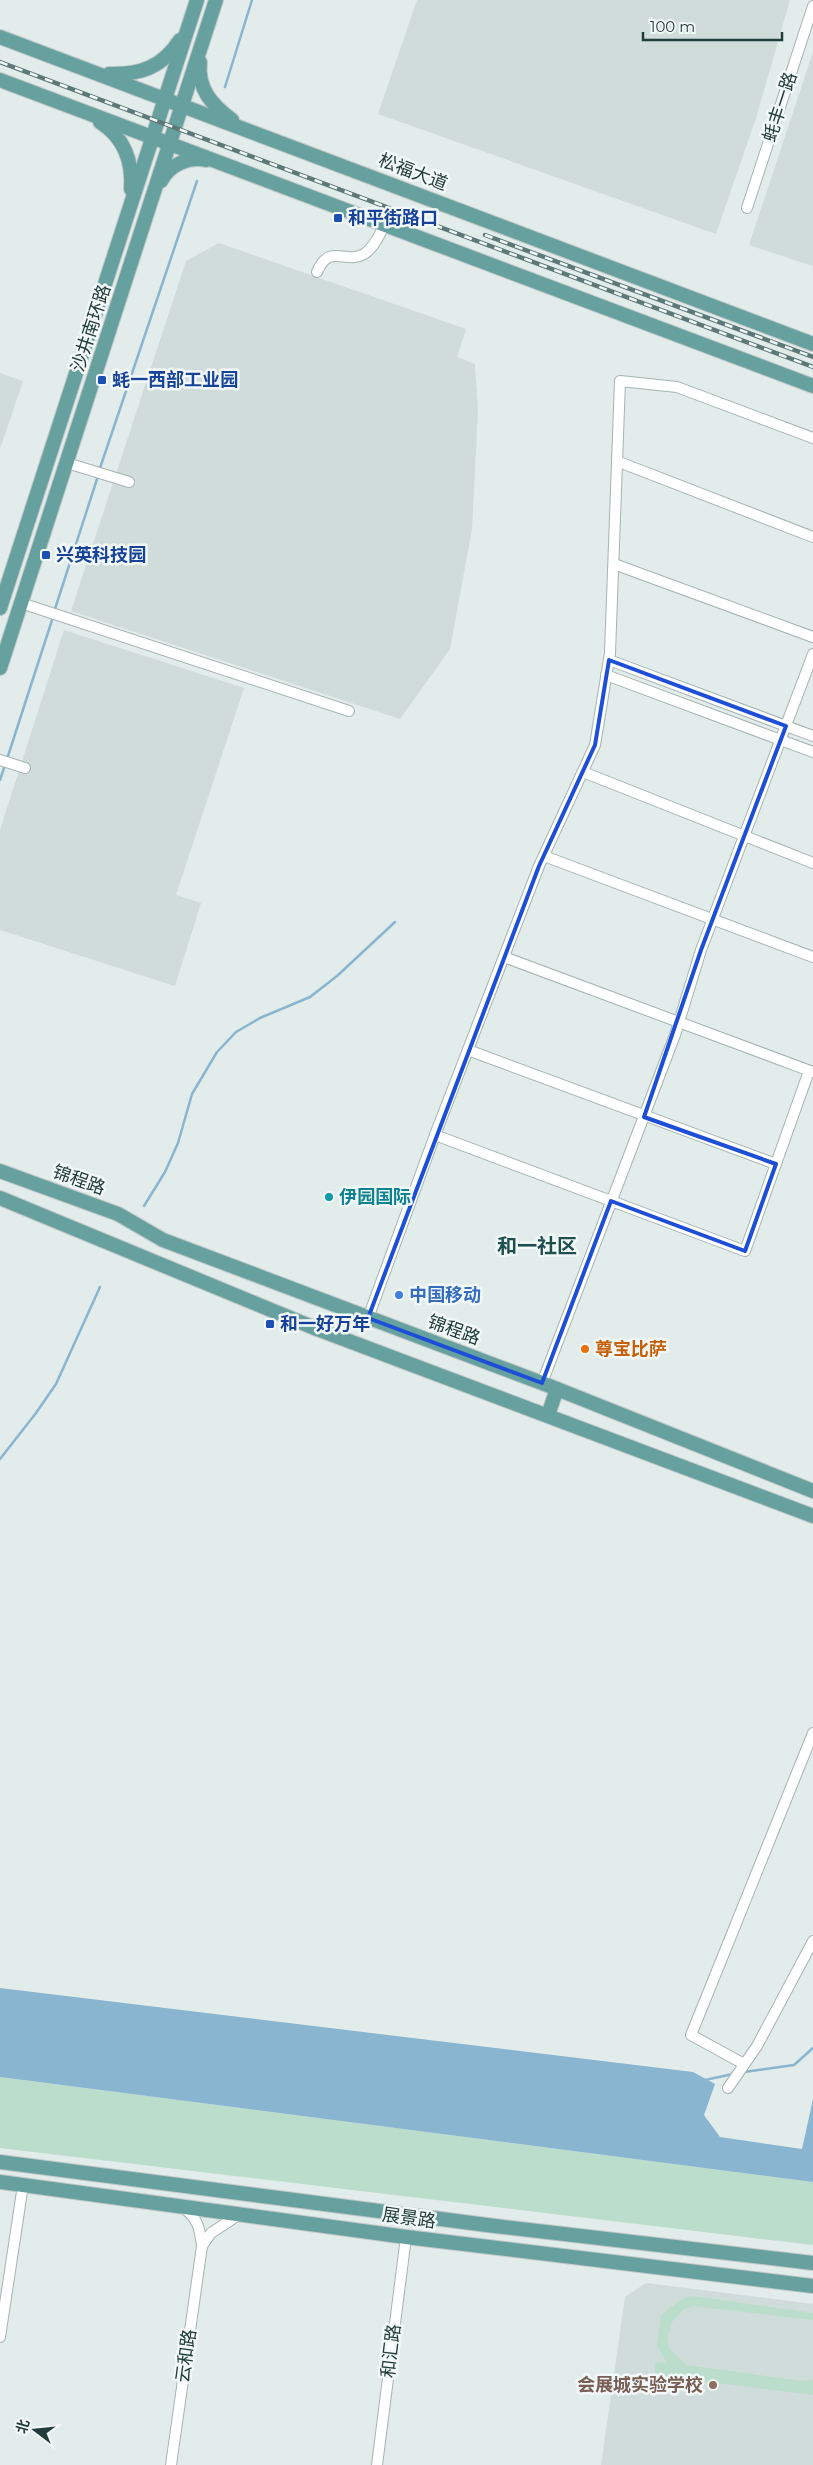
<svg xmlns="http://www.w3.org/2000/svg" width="813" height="2465" font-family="Montserrat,'Noto Sans SC',sans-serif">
<rect width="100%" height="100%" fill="#e2ecea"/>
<g fill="#d0dcd9">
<path d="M417,0h373l-34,118 -40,116 -338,-120z"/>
<path d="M813,52v214l-64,-21z"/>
<path d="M219,243l247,86 -9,28 18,7 3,47 -6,118 -22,120 -50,70 -329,-108 115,-350z"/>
<path d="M0,373l23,8 -23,68z"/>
<path d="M64,630l180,58 -68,207 25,8 -26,83 -175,-56v-100z"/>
<path d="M646,2283l167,21v161h-212l24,-168z"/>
</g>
<g fill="#bdc">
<path d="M0,2077l813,105v63l-813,-97z"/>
<path d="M692,2296l121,17v7l-120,-14 -9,3 -12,13 -5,17 2,9 17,17 116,16 11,-1v15l-158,-20v-13l11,1 -9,-18 4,-30 19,-15z"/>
</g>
<path fill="#8ab5d0" d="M0,1988l693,84 22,12 -11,31 16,22 82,12 11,-50v83l-813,-105z"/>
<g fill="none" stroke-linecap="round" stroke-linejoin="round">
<g stroke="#8ab5d0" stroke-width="2.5">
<path d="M225,87l27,-87"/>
<path d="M99,471l98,-290"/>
<path d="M54,612l44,-136"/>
<path d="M7,759l46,-142"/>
<path d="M0,780l5,-15"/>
<path d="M144,1206l21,-34 13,-29 14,-49 25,-42 19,-20 24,-14 50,-21 27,-21 58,-54"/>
<path d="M0,1459l36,-46 20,-29 44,-97"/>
<path d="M744,2072l50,-7 19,-17"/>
<path d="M705,2080l28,-6"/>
</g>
<defs>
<g id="minor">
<path d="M747,208l66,-202"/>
<path d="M317,272c13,-30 28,-7 47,-18 10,-6 15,-19 21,-29"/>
<path d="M619,462l194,75"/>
<path d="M67,463l62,19"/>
<path d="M614,564l199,73"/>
<path d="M21,603l328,108"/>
<path d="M609,660l204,76"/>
<path d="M606,675l207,77"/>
<path d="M0,760l25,8"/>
<path d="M583,772l230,91"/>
<path d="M544,856l269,101"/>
<path d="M504,957l309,115"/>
<path d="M468,1050l308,114"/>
<path d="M435,1135l310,116 64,-180"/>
<path d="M368,1318l67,-183 104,-269 56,-121 15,-92 10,-272 57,6 136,51"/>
<path d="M542,1383l133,-348 26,-85 112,-296"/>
<path d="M744,2064l-53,-29 122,-302"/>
<path d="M728,2088l29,-42 56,-105"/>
<path d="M202,2246l9,-13 29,-19"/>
<path d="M0,2337l23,-152"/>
<path d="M171,2465l31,-219c-2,-16 -4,-29 -19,-38"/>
<path d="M377,2465l29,-228"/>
</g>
<g id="major">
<path d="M0,37l813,307"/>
<path d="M200,62c-3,27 12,43 32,58"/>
<path d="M109,74c31,1 54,-7 71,-34"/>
<path d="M0,80l813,306"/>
<path d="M100,122c24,15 33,40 31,67"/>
<path d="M161,181c8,-16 28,-25 45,-21"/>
<path d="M0,608l197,-608"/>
<path d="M0,668l216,-668"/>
<path d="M0,1171l118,43 45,26 379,143 271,108"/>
<path d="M0,1198l317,131 496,187"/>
<path d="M548,1415l9,-26"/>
<path d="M0,2162l487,63 326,38"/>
<path d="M0,2182l406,55 407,49"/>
</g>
</defs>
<use href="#minor" stroke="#a5b4b2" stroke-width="12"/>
<use href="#major" stroke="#c1c8c8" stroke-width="16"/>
<use href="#minor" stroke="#fff" stroke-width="10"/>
<use href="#major" stroke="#67a19f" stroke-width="14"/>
<defs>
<g id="rail">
<path d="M0,62l813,305"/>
<path d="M485,235l328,122"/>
</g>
</defs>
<use href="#rail" stroke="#5c7877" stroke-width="4.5"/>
<use href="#rail" stroke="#f2f8f7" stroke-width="2.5" stroke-dasharray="8" stroke-linecap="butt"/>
</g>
<path fill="none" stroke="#1d4ed8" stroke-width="4" stroke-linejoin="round" d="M609,660l177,66 -85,224 -57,167 132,47 -31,87 -134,-50 -69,182 -174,-65 171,-452 56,-121z"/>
<g fill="#1a4fb4" stroke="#f2f8f7" stroke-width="2">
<rect x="333" y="213" width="10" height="10" rx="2.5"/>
<rect x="97" y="375" width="10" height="10" rx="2.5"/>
<rect x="41" y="550" width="10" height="10" rx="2.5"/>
<rect x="265" y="1319" width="10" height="10" rx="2.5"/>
</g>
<circle fill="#0f9aa8" stroke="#f2f8f7" stroke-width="2" cx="329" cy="1197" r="5"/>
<circle fill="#3f7fe0" stroke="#f2f8f7" stroke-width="2" cx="399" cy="1295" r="5"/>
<circle fill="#e8710a" stroke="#f2f8f7" stroke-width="2" cx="585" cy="1349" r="5"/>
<circle fill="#8d6e63" stroke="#f2f8f7" stroke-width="2" cx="713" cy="2385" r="5"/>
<g text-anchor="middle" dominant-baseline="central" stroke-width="5" stroke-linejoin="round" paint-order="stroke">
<g font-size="18" fill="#223c3b" stroke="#f2f8f7">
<text transform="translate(780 107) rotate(-72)">蚝丰一路</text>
<text transform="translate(413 172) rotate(21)">松福大道</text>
<text transform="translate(91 328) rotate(-72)">沙井南环路</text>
<text transform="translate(79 1180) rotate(20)">锦程路</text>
<text transform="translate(454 1330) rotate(20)">锦程路</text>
<text transform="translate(409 2218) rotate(8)">展景路</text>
<text transform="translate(391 2351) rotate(-83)">和汇路</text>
<text transform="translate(186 2356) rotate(-82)">云和路</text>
</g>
<g font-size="18" font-weight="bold" fill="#164399" stroke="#f2f8f7" text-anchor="start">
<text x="348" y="218">和平街路口</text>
<text x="112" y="380">蚝一西部工业园</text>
<text x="56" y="555">兴英科技园</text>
<text x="280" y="1324">和一好万年</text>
</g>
<g font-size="18" font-weight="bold" fill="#0d838f" stroke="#f2f8f7" text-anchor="start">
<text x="339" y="1197">伊园国际</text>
</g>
<g font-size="18" font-weight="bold" fill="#366cbe" stroke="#f2f8f7" text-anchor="start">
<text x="409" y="1295">中国移动</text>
</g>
<g font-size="18" font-weight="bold" fill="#c56008" stroke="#f2f8f7" text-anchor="start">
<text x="595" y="1349">尊宝比萨</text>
</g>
<g font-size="18" font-weight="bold" fill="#785e54" stroke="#f2f8f7" text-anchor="end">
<text x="703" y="2385">会展城实验学校</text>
</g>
<g font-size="20" font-weight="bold" fill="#1e4e4e" stroke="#f2f8f7">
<text x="537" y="1246">和一社区</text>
</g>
</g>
<g transform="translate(35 2430) rotate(286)" stroke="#f2f8f7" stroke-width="4" paint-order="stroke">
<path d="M0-4L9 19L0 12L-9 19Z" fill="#223c3b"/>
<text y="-8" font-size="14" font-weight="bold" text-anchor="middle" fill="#223c3b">北</text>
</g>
<path d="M643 32v8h139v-8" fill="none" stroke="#223c3b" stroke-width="2.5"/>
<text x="650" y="32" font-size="15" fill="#223c3b" stroke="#f2f8f7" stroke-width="4" paint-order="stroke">100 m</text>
</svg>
